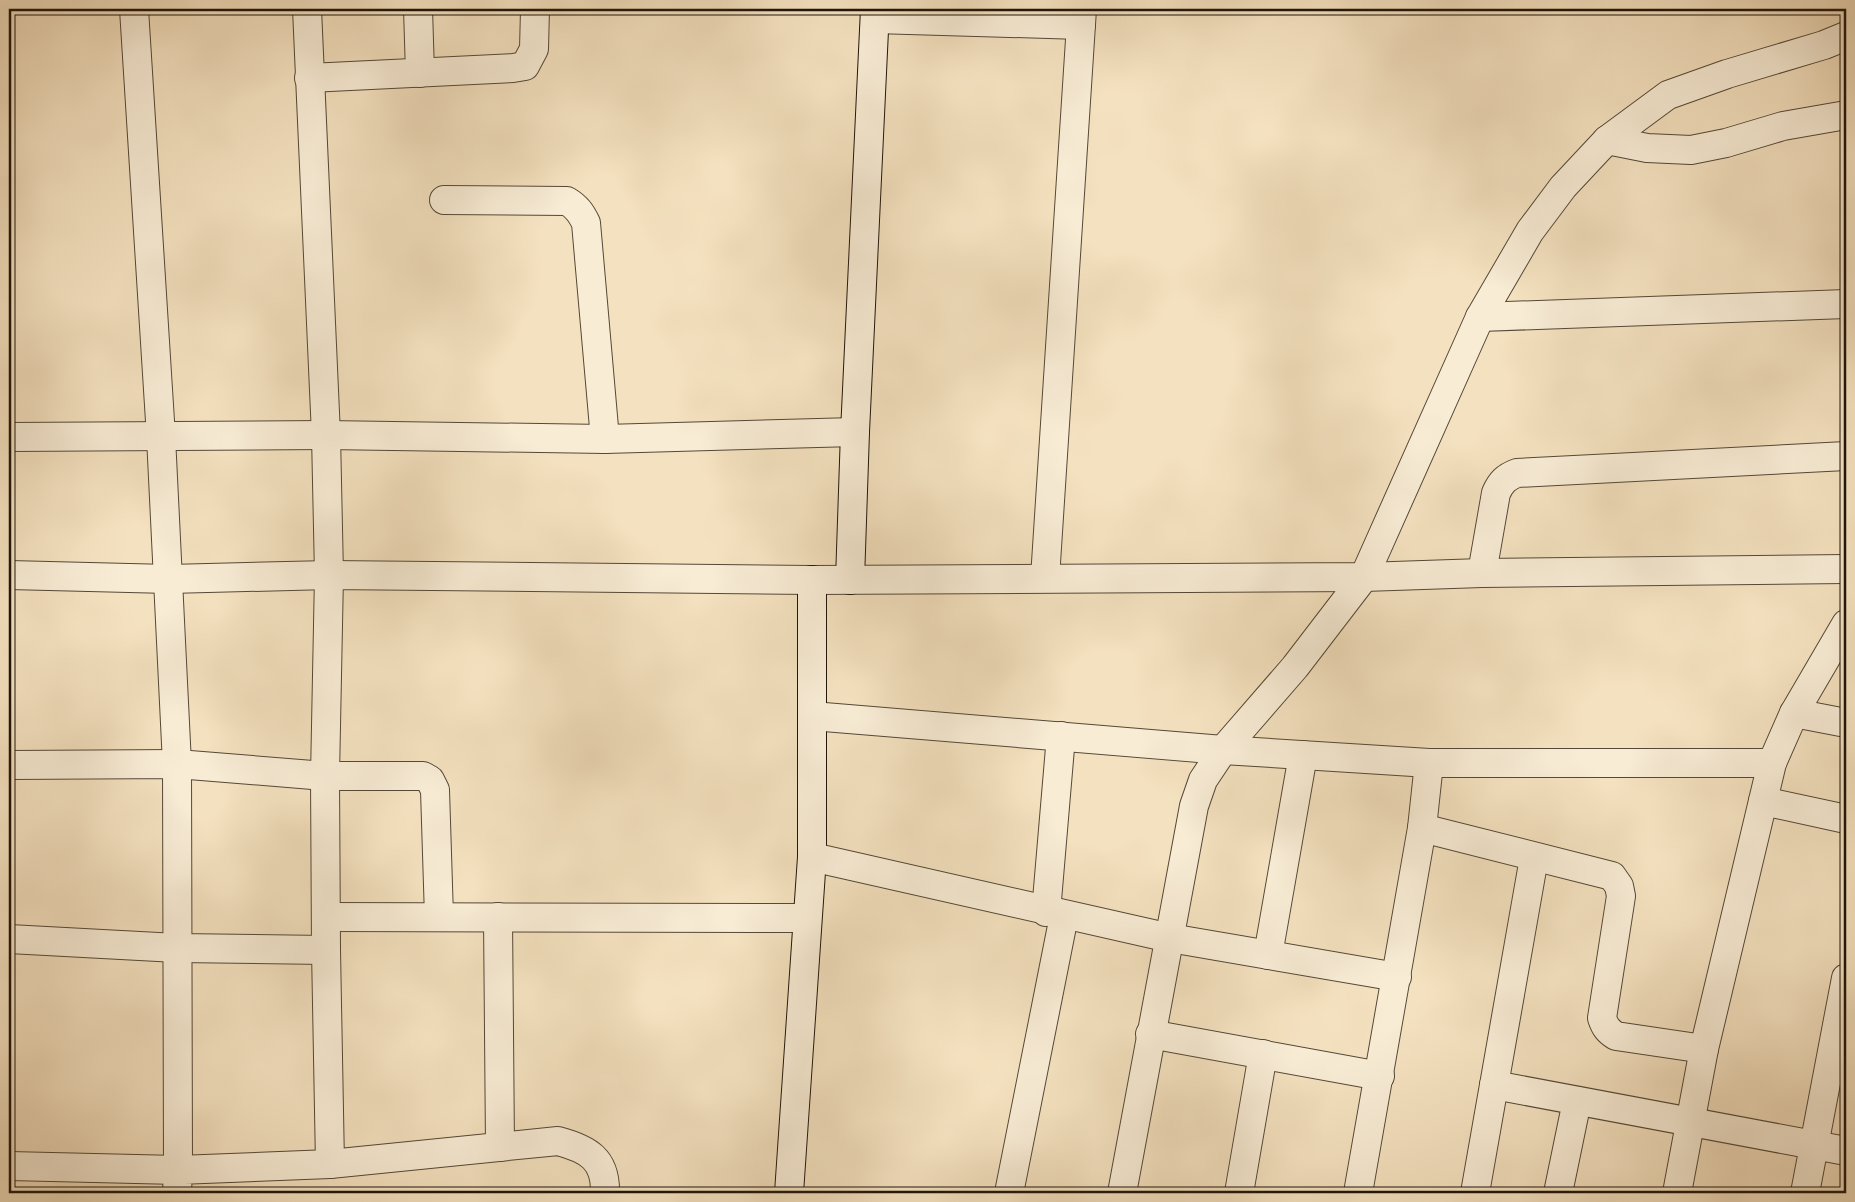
<svg xmlns="http://www.w3.org/2000/svg" width="1855" height="1202" font-family="Vollkorn,serif">
<rect width="100%" height="100%" fill="#f4e1bf"/>
<filter id="stains"><feTurbulence type="fractalNoise" baseFrequency=".004" numOctaves="4"/><feColorMatrix values="0 0 0 0 .2 0 0 0 0 .09 0 0 0 0 .02 0 0 0 .5 -.17"/></filter>
<radialGradient id="worn" r=".72"><stop offset=".6" stop-color="#630" stop-opacity="0"/><stop offset="1" stop-color="#630" stop-opacity=".3"/></radialGradient>
<g fill="none" stroke-linecap="round" stroke-linejoin="round">
<defs>
<g id="street">
<path d="M307,9l19,426 3,140 -4,201 1,174 4,214"/>
<path d="M418,9l2,64"/>
<path d="M875,19l206,6"/>
<path d="M309,78l204,-10 12,-2 9,-17 1,-40"/>
<path d="M1607,140l40,8 44,2 35,-7 57,-17 63,-11"/>
<path d="M444,200l123,1c10,6 14,12 19,22l19,216"/>
<path d="M1480,317l366,-13"/>
<path d="M9,437l317,-2 279,4 250,-7"/>
<path d="M1482,573l14,-80c5,-11 10,-16 21,-20l329,-17"/>
<path d="M9,575l160,4 160,-4 483,5 552,-3 118,-4 364,-4"/>
<path d="M1045,578l37,-569"/>
<path d="M1794,713l52,10"/>
<path d="M812,716l411,34 206,13h343"/>
<path d="M9,765l168,-1 148,12h98l7,4 5,10 4,127"/>
<path d="M1763,801l83,18"/>
<path d="M1422,828l190,48 7,10 2,10 -19,122c3,9 6,13 14,18l88,13"/>
<path d="M812,857l358,81 227,39"/>
<path d="M1046,912l15,-176"/>
<path d="M327,917l480,1"/>
<path d="M498,917l2,230"/>
<path d="M9,939l168,9 149,2"/>
<path d="M1268,955l35,-200"/>
<path d="M1150,1034l230,42"/>
<path d="M1494,1085l352,66"/>
<path d="M9,1166l169,4 -1,-406 -16,-327 -27,-428"/>
<path d="M177,1193l1,-23 152,-6 228,-23c30,8 48,18 47,52"/>
<path d="M1009,1193l55,-277"/>
<path d="M1122,1193l72,-387 9,-26 20,-30 72,-83 69,-90 116,-260 50,-86 33,-44 44,-47 61,-45 59,-21 97,-29 22,-9"/>
<path d="M1239,1193l24,-139"/>
<path d="M1358,1193l64,-365 7,-65"/>
<path d="M1475,1193l59,-335"/>
<path d="M1558,1193l19,-92"/>
<path d="M1677,1193l27,-144 68,-286 22,-50 52,-89"/>
<path d="M1805,1193l41,-215"/>
</g>
<g id="secondary">
<path d="M850,580l5,-148 20,-423"/>
<path d="M789,1193l23,-336v-277"/>
</g>
</defs>
<use href="#street" stroke="#544837" stroke-width="30"/>
<use href="#secondary" stroke="#1e150a" stroke-width="30"/>
<use href="#street" stroke="#f8ecd5" stroke-width="28"/>
<use href="#secondary" stroke="#f8ecd5" stroke-width="28"/>
</g>
<rect width="1855" height="1202" fill="none" stroke="#f4e1bf" stroke-width="30"/>
<rect x="10" y="10" width="1835" height="1182" fill="none" stroke="#1e150a" stroke-width="2.5"/>
<rect x="15" y="15" width="1825" height="1172" fill="none" stroke="#1e150a"/>
<rect width="100%" height="100%" filter="url(#stains)"/>
<rect width="100%" height="100%" fill="url(#worn)"/>
</svg>
